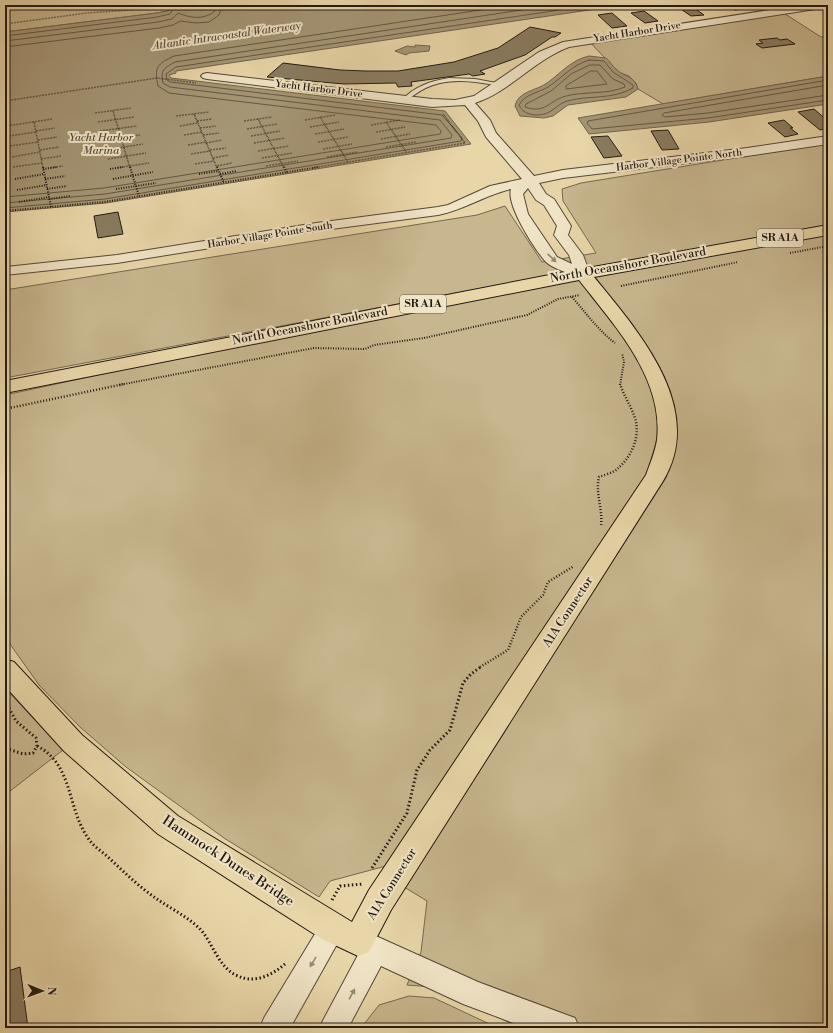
<svg xmlns="http://www.w3.org/2000/svg" width="833" height="1033" font-family="'Libre Bodoni',serif">
<rect width="100%" height="100%" fill="#e8d6a8"/>
<filter id="stains"><feTurbulence type="fractalNoise" baseFrequency=".005" numOctaves="4"/><feColorMatrix values="0 0 0 0 .2 0 0 0 0 .09 0 0 0 0 .02 0 0 0 .5 -.17"/></filter>
<radialGradient id="worn" r=".72"><stop offset=".6" stop-color="#630" stop-opacity="0"/><stop offset="1" stop-color="#630" stop-opacity=".3"/></radialGradient>
<g fill="#c7b68e" stroke="#756850">
<path d="M5,5h168l-5,6 -11,2 -152,19z"/>
<path d="M779,10l42,27 7,-1v40l-165,28 -25,-15 -2,-6 -7,-7 -11,-4 -31,-33z"/>
<path d="M828,143v83l-255,45 -568,107v-88l472,-75 28,-9 37,56 54,-9 -33,-52 -1,-12 19,-6z"/>
<path d="M828,234v794h-307l-88,-41 -26,-2 14,-33 6,-51 -23,-14 262,-409c3,-12 9,-25 10,-38 7,-63 -47,-118 -83,-164z"/>
<path d="M579,279c32,41 88,102 78,159 -2,12 -7,24 -10,35l-261,393 -56,15 -11,16 -95,-59 -98,-71 -46,-40 -41,-42 -34,-48v-242l260,-56z"/>
<path d="M5,688l58,62 -58,45z"/>
<path d="M409,996l25,2 64,30h-137l18,-23z"/>
</g>
<g fill="#a59675" stroke="#71644d">
<path d="M173,5l23,3 26,-3h401l-447,66v2l-7,2 2,3 274,33 26,33 -365,59 -101,9v-180l152,-19 11,-2z"/>
<path d="M415,45l15,1 -1,5 -20,2 -3,2 -11,-4 12,-5 8,1z"/>
<path d="M589,56l17,2c4,3 6,8 11,12 9,8 17,5 21,19l-12,8 -58,8 -15,11 -9,2 -24,-2 -5,-10c3,-15 21,-15 32,-23 14,-10 24,-23 42,-27z"/>
<path d="M828,76v28l-119,18 -120,12 -11,-16z"/>
</g>
<g fill="none" stroke-linecap="round" stroke-linejoin="round">
<g stroke="#645844" stroke-width="1">
<path d="M5,36l152,-19 13,-3 5,-9"/>
<path d="M5,41l153,-19 14,-3 6,-6c12,5 25,7 36,-1l2,-7"/>
<path d="M5,47l154,-19 14,-3 7,-4 16,2 13,-1 10,-7 3,-10"/>
<path d="M589,60l15,1 9,11 20,13v3c-21,12 -44,7 -66,13 -12,4 -15,14 -30,14 -8,0 -15,-3 -18,-10 6,-11 19,-12 29,-18 14,-9 24,-22 41,-27z"/>
<path d="M590,65h10l13,14 11,5 1,3c-19,8 -40,4 -59,9 -18,5 -20,18 -41,11l1,-3 25,-13 20,-17z"/>
<path d="M591,71h6l10,13 -41,5v-3z"/>
<path d="M828,80l-240,41 -1,2 5,6 116,-11 120,-18"/>
<path d="M828,85l-164,28 -2,2 3,2 43,-4 120,-18"/>
<path d="M5,197l99,-9 336,-54 1,-3 -5,-6 -267,-32 -11,-7c-4,-19 -1,-22 16,-30l340,-51"/>
<path d="M5,203l100,-9 346,-56 1,-3 -12,-15 -270,-33 -7,-4c-3,-13 1,-15 12,-21l380,-57"/>
<path d="M5,208l100,-9 356,-58 1,-3 -20,-23 -272,-33 -3,-2 -1,-6 10,-7 417,-62"/>
</g>
</g>
<g fill="#897c60" stroke="#231a12">
<path d="M675,5h15l14,10 -13,1z"/>
<path d="M728,5h16l4,3 -13,2z"/>
<path d="M644,11l14,10 -13,2 -14,-10z"/>
<path d="M612,13l15,13 -15,2 -14,-13z"/>
<path d="M530,27l31,6 -6,4h-3l-27,18 -45,16 5,3 -12,2 -4,-2 -58,8 1,4 -14,1 -2,-4 -52,1 -77,-7 16,-14 57,7 26,1h32l56,-9 44,-14z"/>
<path d="M777,38l3,2 7,-1 8,5 -33,4 -6,-4 7,-1 -4,-3z"/>
<path d="M814,109l14,12v7l-8,2 -22,-18z"/>
<path d="M784,120l9,8h-3l8,6 -13,3 -17,-14z"/>
<path d="M668,130l11,19 -17,1 -11,-19z"/>
<path d="M608,136l14,20 -18,2 -13,-21z"/>
<path d="M118,212l5,22 -25,4 -4,-22z"/>
<path d="M20,967l8,61h-23v-56z"/>
</g>
<g fill="none" stroke-linecap="round" stroke-linejoin="round">
<defs>
<path id="lane" d="M449,78l26,1 27,5 -3,2c-33,-7 -66,-10 -92,15l-5,-1c13,-14 29,-19 47,-22z"/>
<g id="street">
<path d="M802,5h25l-5,3 -253,39c-35,13 -61,46 -94,56l15,17 6,13 38,43 29,-6 184,-22 81,-12v8l-81,12 -184,22 -24,5 7,11 8,5 17,27 -3,9 15,20 7,19 -2,3c-8,2 -36,-9 -42,-15 -11,-12 -40,-57 -35,-73 -26,6 -47,21 -73,26l-122,16 -199,32 -112,12 1,-8 111,-12 199,-32 122,-16 10,-2 42,-19 32,-7 -36,-42 -8,-16 -13,-16 -33,2 -225,-28 -4,-1 -2,-2 2,-2 4,-1 225,26 23,1 19,-4 65,-44 24,-10zM528,188l8,12 8,5 13,21 -3,9 15,20 3,9 -15,-7 -29,-43 -5,-20z"/>
<path d="M333,915l9,4 4,9 -56,100h-30l4,-10 60,-99z"/>
<path d="M358,928l120,54 97,36 4,10h-52l-64,-24 -82,-38 -33,62h-29l39,-73 -9,-5 -4,-9 4,-9z"/>
</g>
<path id="primary" d="M828,225v10l-234,42c44,54 113,131 69,204l-272,429 -22,42 -11,4 -36,-17 -164,-105 -94,-83 -59,-65v-27l9,3 68,73 96,81 174,106 17,-32 277,-415c4,-11 9,-23 11,-35 7,-62 -43,-115 -78,-160l-574,113v-12l560,-109z"/>
</defs>
<use href="#lane" stroke="#544938" stroke-width="2"/>
<use href="#street" stroke="#544938" stroke-width="2"/>
<use href="#primary" stroke="#231a12" stroke-width="2"/>
<g stroke="#231a12" stroke-width="1.5" stroke-dasharray="0.5 1" stroke-linecap="butt">
<path d="M5,24l82,-11 73,-5 7,-3"/>
<path d="M5,101l152,-23 39,5"/>
<path d="M113,111l17,57"/>
<path d="M95,113l36,-5"/>
<path d="M194,114l23,54"/>
<path d="M176,116l33,-4"/>
<path d="M320,117l28,45"/>
<path d="M258,119l26,49"/>
<path d="M305,120l30,-5"/>
<path d="M197,121l15,-2"/>
<path d="M244,121l28,-4"/>
<path d="M34,122l9,46"/>
<path d="M98,122l36,-5"/>
<path d="M386,122l21,31"/>
<path d="M371,125l29,-5"/>
<path d="M7,126l45,-7"/>
<path d="M180,126l17,-3"/>
<path d="M310,127l29,-5"/>
<path d="M200,128l16,-2"/>
<path d="M247,129l30,-5"/>
<path d="M36,131l19,-3"/>
<path d="M100,131l37,-5"/>
<path d="M376,132l29,-5"/>
<path d="M315,134l29,-5"/>
<path d="M184,135l18,-3"/>
<path d="M203,135l16,-2"/>
<path d="M9,136l27,-4"/>
<path d="M251,136l29,-5"/>
<path d="M381,139l29,-5"/>
<path d="M38,140l19,-3"/>
<path d="M102,140l38,-5"/>
<path d="M318,142l30,-5"/>
<path d="M206,143l16,-3"/>
<path d="M254,143l31,-5"/>
<path d="M188,145l18,-3"/>
<path d="M10,146l28,-4"/>
<path d="M386,147l30,-5"/>
<path d="M323,149l29,-5"/>
<path d="M40,150l19,-3"/>
<path d="M105,150l38,-6"/>
<path d="M210,150l16,-2"/>
<path d="M258,151l31,-5"/>
<path d="M191,154l19,-3"/>
<path d="M12,157l28,-5"/>
<path d="M327,157l31,-5"/>
<path d="M213,158l16,-3"/>
<path d="M262,158l31,-5"/>
<path d="M41,159l20,-3"/>
<path d="M108,159l38,-6"/>
<path d="M195,164l19,-3"/>
<path d="M217,166l15,-3"/>
<path d="M266,166l32,-5"/>
<path d="M13,167l29,-4"/>
<path d="M50,168l13,-2"/>
<path d="M117,168l32,-5"/>
<path d="M312,168l153,-25 -22,-29"/>
</g>
<g stroke="#231a12" stroke-width="2" stroke-dasharray="1 1.5" stroke-linecap="butt">
<path d="M43,167l8,40"/>
<path d="M130,167l9,29"/>
<path d="M217,167l7,16"/>
<path d="M284,167l3,6"/>
<path d="M43,169l14,-2"/>
<path d="M110,169l13,-2"/>
<path d="M199,174l20,-3"/>
<path d="M220,174l16,-3"/>
<path d="M15,179l29,-5"/>
<path d="M45,179l20,-3"/>
<path d="M113,179l40,-7"/>
<path d="M47,189l20,-3"/>
<path d="M116,189l40,-6"/>
<path d="M17,190l30,-5"/>
<path d="M49,199l21,-3"/>
<path d="M19,202l30,-5"/>
<path d="M5,211l99,-9 215,-35"/>
<path d="M790,253l38,-7"/>
<path d="M621,286l117,-24"/>
<path d="M572,297c14,16 26,33 43,46"/>
<path d="M119,385l195,-37 51,1 9,-4 50,-7 103,-23 31,-16 22,-4"/>
<path d="M620,385l4,-23 -2,-9"/>
</g>
<g stroke="#231a12" stroke-width="2.5" stroke-dasharray="1 2" stroke-linecap="butt">
<path d="M5,409l119,-25"/>
<path d="M601,525c2,-16 -6,-32 -2,-48 5,-2 13,-4 17,-7 15,-12 25,-33 19,-52 -4,-12 -11,-22 -15,-34"/>
<path d="M480,667l28,-17 13,-33 22,-22 5,-13 26,-16"/>
</g>
<g stroke="#231a12" stroke-width="3" stroke-dasharray="1.5 2.5" stroke-linecap="butt">
<path d="M5,701l11,20 20,17 1,8 -4,7 -10,1 -18,-6"/>
<path d="M37,746c36,18 30,62 51,92 5,8 13,13 20,19 15,14 29,28 46,40 14,10 31,18 45,31 14,14 19,40 39,48 17,8 34,-1 47,-12"/>
<path d="M372,868l35,-55 10,-43 13,-20 20,-20 13,-47 8,-9 11,-8"/>
<path d="M332,900l8,-14 23,-2"/>
</g>
<use href="#lane" fill="#f0e4c6" fill-rule="evenodd"/>
<use href="#street" fill="#f0e4c6" fill-rule="evenodd"/>
<use href="#primary" fill="#e8d6a8" fill-rule="evenodd"/>
</g>
<defs><path id="oneway-solid" d="M-6-.8H1V-3.2L6.5 0L1 3.2V.8H-6Z"/></defs>
<g fill="#948975">
<use href="#oneway-solid" transform="translate(552 258) rotate(43)"/>
<use href="#oneway-solid" transform="translate(313 962) rotate(121)"/>
<use href="#oneway-solid" transform="translate(352 994) rotate(-61)"/>
</g>
<g text-anchor="middle" dominant-baseline="central" stroke-width="4" stroke-linejoin="round" paint-order="stroke">
<g font-size="10" fill="#231a12" stroke="#f0e4c6">
<text transform="translate(637 32) rotate(-9)">Yacht Harbor Drive</text>
<text transform="translate(319 89) rotate(7)">Yacht Harbor Drive</text>
<text transform="translate(679 160) rotate(-7)">Harbor Village Pointe North</text>
<text transform="translate(270 235) rotate(-9)">Harbor Village Pointe South</text>
</g>
<g font-size="11" font-style="italic" fill="#574c3a" stroke="#f0e4c6">
<text transform="translate(227 36) rotate(-8)">Atlantic Intracoastal Waterway</text>
<text x="101" y="138">Yacht Harbor<tspan x="101" dy="13">Marina</tspan></text>
</g>
<g fill="#f0e4c6" stroke="#605748" stroke-width="1">
<rect x="757" y="229" width="46" height="18" rx="3"/>
<rect x="400" y="295" width="46" height="18" rx="3"/>
</g>
<g font-size="11" font-weight="bold" fill="#231a12">
<text x="780" y="238">SR A1A</text>
<text x="423" y="304">SR A1A</text>
</g>
<g font-size="12" fill="#231a12" stroke="#f0e4c6">
<text transform="translate(628 265) rotate(-10)">North Oceanshore Boulevard</text>
<text transform="translate(310 326) rotate(-11)">North Oceanshore Boulevard</text>
<text transform="translate(568 612) rotate(-57)">A1A Connector</text>
<text transform="translate(392 884) rotate(-58)">A1A Connector</text>
</g>
<g font-size="14" fill="#231a12" stroke="#f0e4c6">
<text transform="translate(228 861) rotate(33)">Hammock Dunes Bridge</text>
</g>
</g>
<rect width="833" height="1033" fill="none" stroke="#e8d6a8" stroke-width="20"/>
<rect x="6" y="6" width="821" height="1021" fill="none" stroke="#231a12" stroke-width="2"/>
<rect x="10" y="10" width="813" height="1013" fill="none" stroke="#231a12"/>
<g transform="translate(42 991) rotate(91)" stroke="#f0e4c6" stroke-width="3" paint-order="stroke">
<path d="M0-3L7 15L0 10L-7 15Z" fill="#231a12"/>
<text y="-6" font-size="11" font-weight="bold" text-anchor="middle" fill="#231a12">N</text>
</g>
<rect width="100%" height="100%" filter="url(#stains)"/>
<rect width="100%" height="100%" fill="url(#worn)"/>
</svg>
